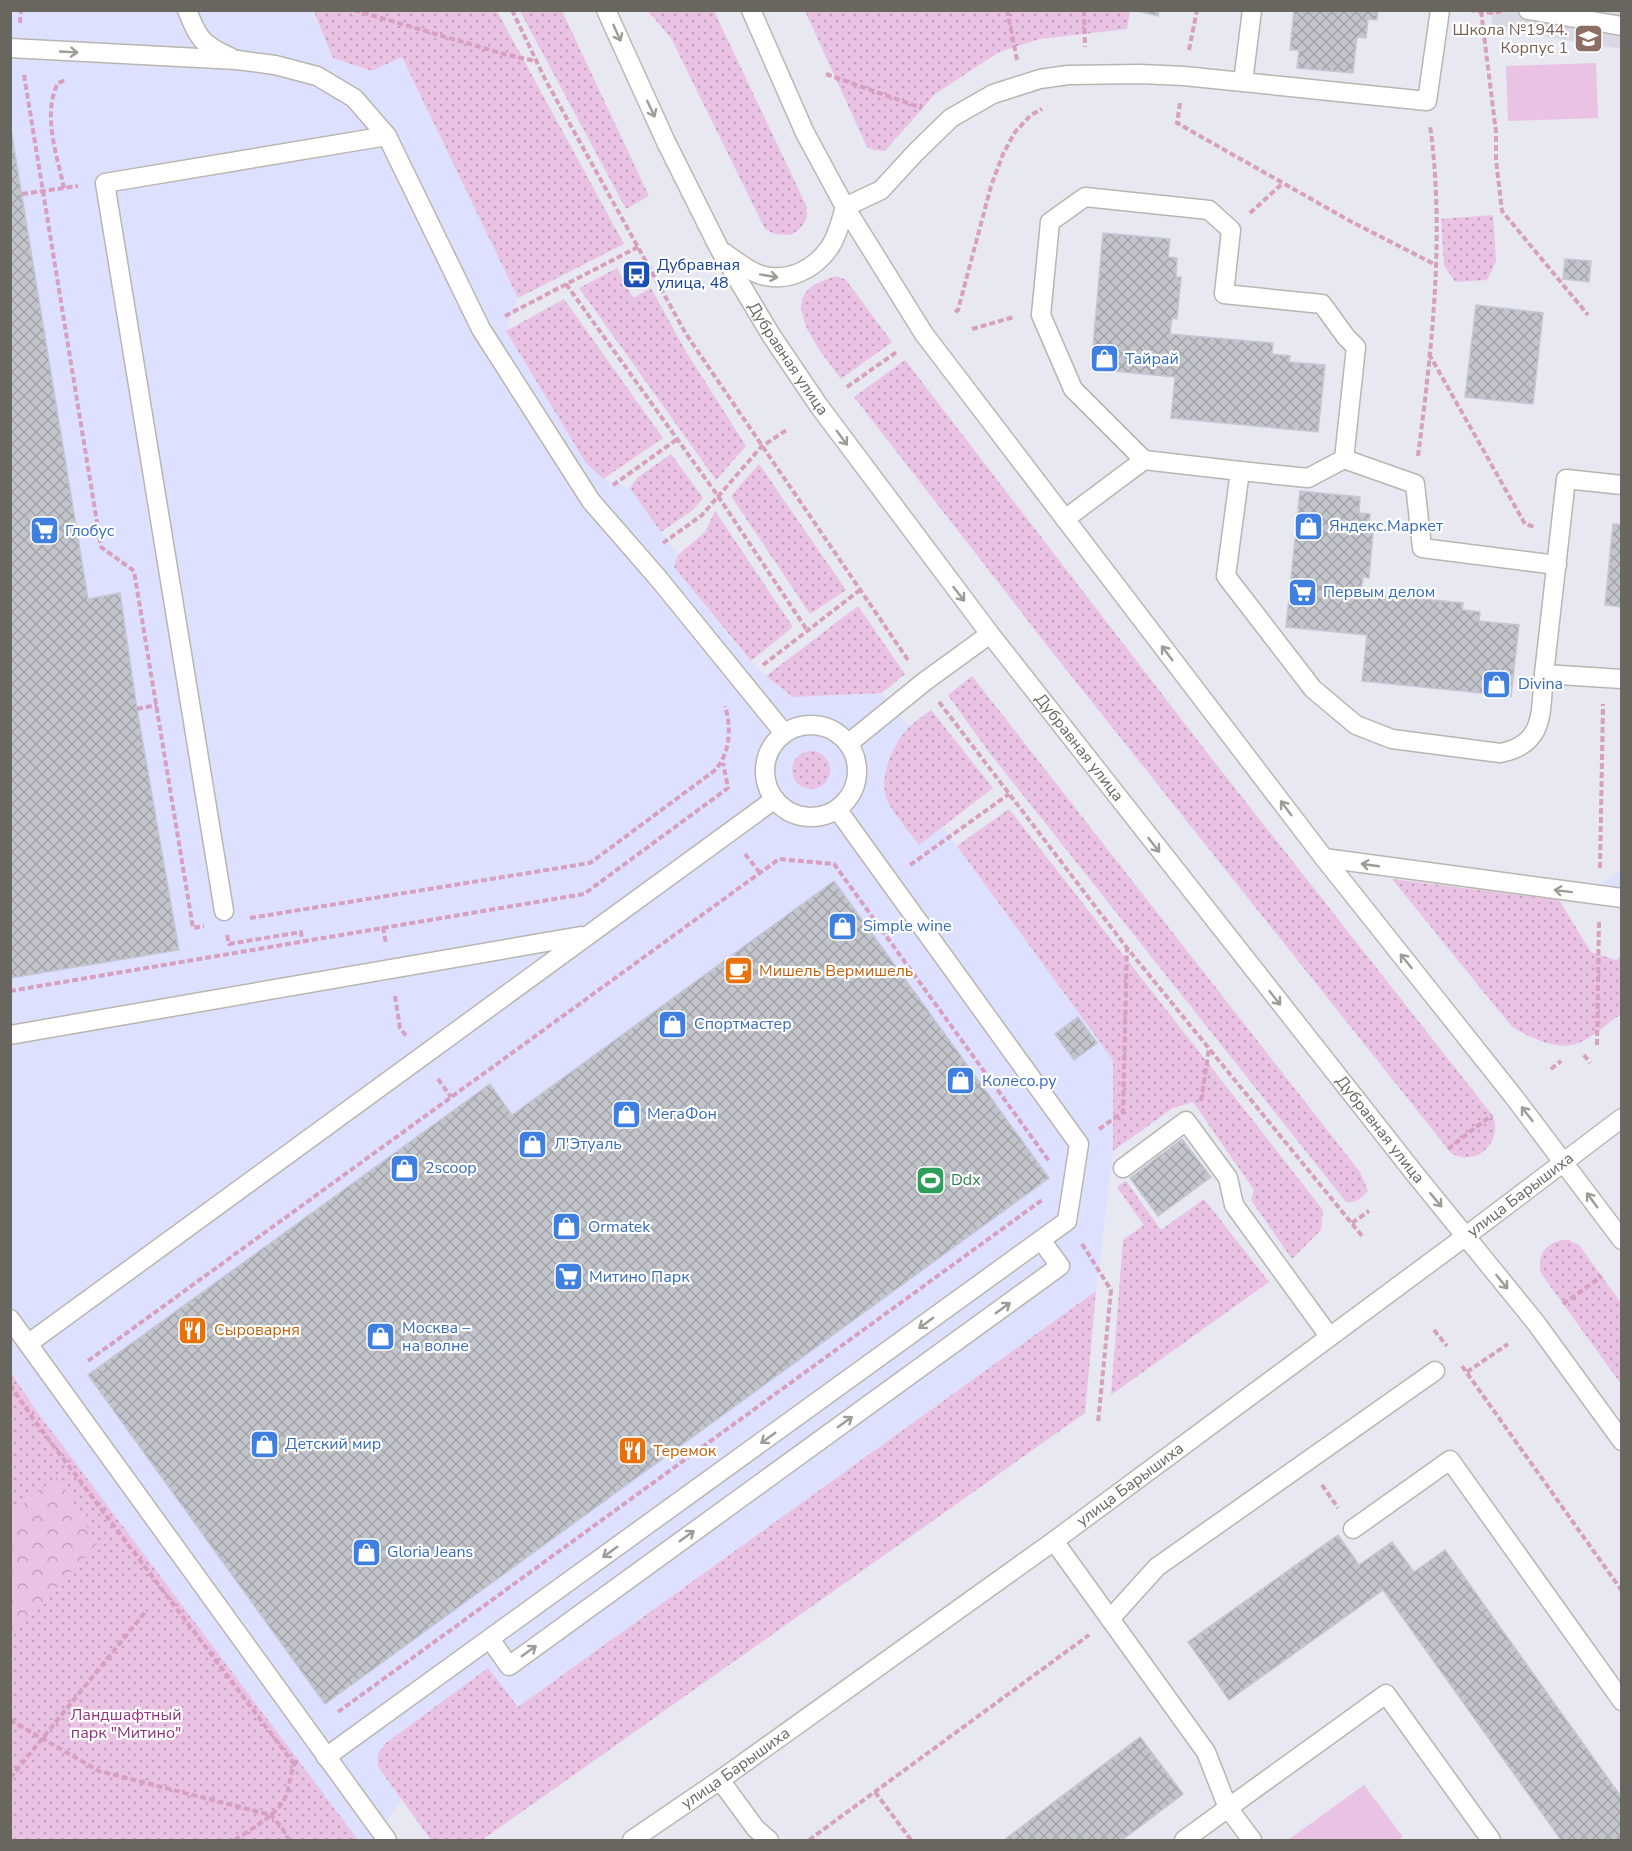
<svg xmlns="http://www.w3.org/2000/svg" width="1632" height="1851" font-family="'Nunito Sans',sans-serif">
<defs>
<pattern id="grass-dots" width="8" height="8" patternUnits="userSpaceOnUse" patternTransform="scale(1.5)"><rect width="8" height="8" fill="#eac2e3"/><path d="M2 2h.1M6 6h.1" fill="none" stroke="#c1a1bb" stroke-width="1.8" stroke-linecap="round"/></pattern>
<pattern id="forest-crowns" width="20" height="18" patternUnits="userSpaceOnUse" patternTransform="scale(1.5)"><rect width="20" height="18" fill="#eac2e3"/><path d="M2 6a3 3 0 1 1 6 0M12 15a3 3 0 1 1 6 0" fill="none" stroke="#c1a1bb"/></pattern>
<pattern id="building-cross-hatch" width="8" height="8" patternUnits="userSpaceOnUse" patternTransform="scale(1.5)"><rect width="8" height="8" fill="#c3c5cc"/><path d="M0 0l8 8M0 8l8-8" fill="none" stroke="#a2a4a9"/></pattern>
</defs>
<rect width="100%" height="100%" fill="#e7e8f1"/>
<g fill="#dee0ff">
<path d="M10,11l302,1 21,46 39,13 30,-14 116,241 -12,33 97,148 27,9 48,67 -4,12 73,91 24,23 22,16 89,-4 27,34 -10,13 20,105 24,-18 170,233v92l-17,139 -578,416 -140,60 23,32 -26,41h-17l-320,-427 -27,-42z"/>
<path d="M1621,870v43l-19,-29z"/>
</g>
<path fill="#d8d9e4" d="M1493,11h128v38l-130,-21z"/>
<g fill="url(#grass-dots)">
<path d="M313,10l184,1 127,233 -106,54 -116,-241 -30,14 -39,-13z"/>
<path d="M520,11h42l87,185 -23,13z"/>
<path d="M648,11h66l92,194c3,16 -2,21 -15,30l-16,-1 -10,-5 -94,-191z"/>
<path d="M805,11h325l-3,18 -87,10 -41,13 -64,42 -50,57 -11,-1 -7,-3z"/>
<path d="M1493,215l3,46 -9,19 -32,2 -11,-17 -3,-46z"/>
<path d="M617,268l16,30 18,-10 34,62 61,96 -30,34 -137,-192z"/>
<path d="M836,276l10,4 46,62 -51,37c-14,-20 -58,-69 -31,-91 7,-6 18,-9 26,-12z"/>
<path d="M564,299l99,139 -60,41 -17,-16 -80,-132z"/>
<path d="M905,360l300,390 288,366c10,26 -17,52 -42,37l-402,-505 -195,-251z"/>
<path d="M671,454l32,44 -10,12 -32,22 -31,-44 7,-10z"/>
<path d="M759,464l87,126 -36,24 -79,-118z"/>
<path d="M715,511l78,116 -42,34 -77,-94 4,-12 27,-23z"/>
<path d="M858,606l47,68 -23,19 -89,4 -27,-21z"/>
<path d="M972,676l388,496 8,19c-6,7 -12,12 -22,11l-358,-451 -40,-56z"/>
<path d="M931,710l62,78 -74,57c-9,-12 -27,-33 -32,-45 -9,-24 6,-56 22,-73 7,-6 15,-12 22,-17z"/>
<circle cx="811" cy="770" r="19"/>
<path d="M1009,809l314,401 -2,20 -29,29 -41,-59 3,-10 -61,-88 -20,6 -60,43v-91l-156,-214z"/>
<path d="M1392,879l167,21 32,52 25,8 5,-4v58c-13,9 -27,22 -42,29 -21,9 -49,-6 -67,-16z"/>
<path d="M1126,1181l35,49 43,-31 65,83 -158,113 12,-155 21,-15 -27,-38z"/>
<path d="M1561,1240h8l10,5 42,58v81l-81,-112c-1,-18 3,-26 21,-32z"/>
<path d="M1096,1291l-11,122 -603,427h-51l-53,-73v-13l8,-11 102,-75 30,39z"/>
<path d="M10,1371l28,42 320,427h-347z"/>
</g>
<path fill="url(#forest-crowns)" d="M58,1476l39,68 -86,93v-123z"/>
<g fill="#eac2e3">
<path d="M1596,63l2,55 -90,3 -2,-55z"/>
<path d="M1364,1785l39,52 -5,3h-110z"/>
</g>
<g fill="url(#building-cross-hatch)" stroke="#c5c7d7" stroke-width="1.5">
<path d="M1134,10h25l-1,6z"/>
<path d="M1294,10h84l-1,10 -9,-1 -2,19 -9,-1 -4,36 -56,-5 2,-18h-9z"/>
<path d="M10,123l78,476 32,-6 17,116 42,241 -169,28z"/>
<path d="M1103,233l67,6 -2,18 9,1 -1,19h5l-4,42 -5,-1 -2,16 103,9 -1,11 18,2 -1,6 36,3 -7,67 -147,-14 4,-41 -84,-8z"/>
<path d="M1565,259l26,2 -2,21 -26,-3z"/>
<path d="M1476,305l67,8 -10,91 -68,-7z"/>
<path d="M1300,491l60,6 -1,16 11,1 -2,18 5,1 -4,45 -6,-1 -2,16 102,10 -1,7 18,2 -1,9 40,4 -8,71 -149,-15 5,-46 -81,-8z"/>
<path d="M1613,524l9,1v82l-17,-2z"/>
<path d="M834,881l215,297 -724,526 -237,-329 402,-291 22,31z"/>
<path d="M1078,1017l19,26 -23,17 -19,-26z"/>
<path d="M1182,1139l29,38 -53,39 -28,-38z"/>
<path d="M1338,1535l21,30 33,-23 22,30 31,-22 177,248v42h-61l-178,-250 -154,110 -41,-58z"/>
<path d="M1140,1737l43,57 -61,46h-118z"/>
</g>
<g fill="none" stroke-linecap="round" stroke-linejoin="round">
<defs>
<g id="service">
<path d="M187,10c11,28 15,35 43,47"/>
<path d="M1528,10l94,16"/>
<path d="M10,48l227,12 38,5 42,11 37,22 33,38 94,193 110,172 67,77 126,155"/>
<path d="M1243,82l9,-72"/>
<path d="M845,207l36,-17 35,-38 35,-34 42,-24 47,-15 28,-4 72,-1 44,2 243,25 13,-91"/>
<path d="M1344,459l71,25 7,64 135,17"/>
<path d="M1144,460l-71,-71 -32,-74 9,-93 35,-25 124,13 22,20 -7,64 98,10 24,33 10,10 -12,112 -36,19 -68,-7"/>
<path d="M1622,485l-56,-6 -22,195 78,5"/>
<path d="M1065,519l79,-59 96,11 -14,105 87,113 43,36 36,14 108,14c46,-9 40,-41 44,-79"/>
<circle cx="811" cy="771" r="46"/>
<path d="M849,743l75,-61 66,-48"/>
<path d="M1324,858l298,40"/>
<path d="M224,911l-119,-728 282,-47"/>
<path d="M10,1035l571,-99"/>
<path d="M1123,1168l63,-47 42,57 6,27 95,131"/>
<path d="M29,1343l746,-544"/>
<path d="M1353,1529l97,-69 172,241"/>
<path d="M1054,1541l152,211 22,56 158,-114 105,146"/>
<path d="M1110,1619l47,-52 278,-196"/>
<path d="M490,1639l19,27 551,-400 -19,-26"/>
<path d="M326,1757l741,-536 12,-77 -242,-335"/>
<path d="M720,1780l36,49 13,11"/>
<path d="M1184,1840l44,-32 24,32"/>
</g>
<path id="minor" d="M10,1319l377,521"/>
<g id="secondary">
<path id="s1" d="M606,10l60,132 53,106 52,87 48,71 171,228 425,540 121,149 86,118"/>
<path d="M751,10l54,123 40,74 79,127 400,524 190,239 108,143"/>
<path d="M725,253c11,8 23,18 36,22 27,8 54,-6 69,-28 8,-12 11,-27 15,-40"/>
<path id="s2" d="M632,1840l88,-60 334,-239 412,-305 156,-118"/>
</g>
</defs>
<use href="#service" stroke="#b7b6af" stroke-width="21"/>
<use href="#minor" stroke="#b7b6af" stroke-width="21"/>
<use href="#secondary" stroke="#bab8b1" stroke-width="21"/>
<g stroke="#d6a0be" stroke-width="4" stroke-dasharray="6 3" stroke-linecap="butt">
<path d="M354,10l150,44 31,7"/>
<path d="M512,10l33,69 141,255 222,326"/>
<path d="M1007,10l10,50"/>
<path d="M1084,10l1,37"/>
<path d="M1469,10l24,3 9,-2"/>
<path d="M1481,11l15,121v28l6,51 86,104"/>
<path d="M20,23l1,-13"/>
<path d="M1189,50l8,-40"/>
<path d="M826,74l96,34"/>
<path d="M24,75l77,472 33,24 59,357 11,-2"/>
<path d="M1180,103l-3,20 173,98 86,44"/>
<path d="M64,188c-7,-33 -22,-74 -6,-105l8,-3"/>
<path d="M22,194l56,-8"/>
<path d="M1250,213l33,-30"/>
<path d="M566,284l152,212 89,134"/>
<path d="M955,312l3,-2 33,-124 12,-32 12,-22 16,-17 11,-6"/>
<path d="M505,316l133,-69"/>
<path d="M972,329l42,-12"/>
<path d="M1429,354l96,170 10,3"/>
<path d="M847,387l51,-36"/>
<path d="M1418,456c14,-109 27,-221 12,-331"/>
<path d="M613,485l63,-45"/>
<path d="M663,543l39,-28 59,-68 27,-18"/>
<path d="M763,665l97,-75"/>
<path d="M939,702l188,246 235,288"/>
<path d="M137,709l20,-4"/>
<path d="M745,854l15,19"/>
<path d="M910,865l99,-71"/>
<path d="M1600,868l3,-164"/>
<path d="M250,918l340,-55 124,-92c16,-16 18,-43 11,-65"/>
<path d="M383,927l3,17"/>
<path d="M227,935l2,9 72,-12 1,8"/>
<path d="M10,991l574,-97 144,-106 -5,-25"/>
<path d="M395,996l5,32 7,9"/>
<path d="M1597,1045l2,-125"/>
<path d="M1584,1055l6,8"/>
<path d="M1551,1069l10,-8"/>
<path d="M438,1079l13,18"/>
<path d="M1201,1101l8,-52"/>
<path d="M1099,1129l24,-17 4,-164"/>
<path d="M1448,1149l44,-34"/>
<path d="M1352,1223l17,-12"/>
<path d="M1082,1244l29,46 -13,133"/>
<path d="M1563,1304l39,-28"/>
<path d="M1434,1330l13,16"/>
<path d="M88,1361l691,-502 55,5 215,297"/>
<path d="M1462,1366l160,225"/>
<path d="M1467,1372l41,-28"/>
<path d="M10,1385l24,35 260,344"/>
<path d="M1322,1485l16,23"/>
<path d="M338,1712l704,-512"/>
<path d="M10,1720l89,51 172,44 11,13 7,12"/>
<path d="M10,1778l137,-168"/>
<path d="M875,1792l36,48"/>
<path d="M235,1840c17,-12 42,-24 51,-44 5,-12 3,-27 12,-37"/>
<path d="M809,1840l280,-205"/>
</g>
<use href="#service" stroke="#fff" stroke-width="18"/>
<use href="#minor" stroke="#fff" stroke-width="18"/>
<use href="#secondary" stroke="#fff" stroke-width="18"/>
</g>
<defs><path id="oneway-shaft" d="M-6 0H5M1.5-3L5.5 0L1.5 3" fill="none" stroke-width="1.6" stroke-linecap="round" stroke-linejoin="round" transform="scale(1.5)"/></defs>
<g stroke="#9d9c96">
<use href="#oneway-shaft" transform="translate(617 33) rotate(66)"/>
<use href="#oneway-shaft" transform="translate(69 52) rotate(3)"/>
<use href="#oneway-shaft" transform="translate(651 109) rotate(65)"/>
<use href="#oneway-shaft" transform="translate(769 276) rotate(10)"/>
<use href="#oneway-shaft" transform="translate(842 438) rotate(54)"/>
<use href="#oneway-shaft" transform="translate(959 594) rotate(52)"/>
<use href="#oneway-shaft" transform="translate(1167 653) rotate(-127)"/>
<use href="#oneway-shaft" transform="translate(1286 808) rotate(-127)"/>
<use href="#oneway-shaft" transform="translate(1154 845) rotate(52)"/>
<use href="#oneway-shaft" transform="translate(1370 865) rotate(-172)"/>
<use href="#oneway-shaft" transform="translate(1563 891) rotate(-173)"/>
<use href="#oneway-shaft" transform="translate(1406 961) rotate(-129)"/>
<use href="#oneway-shaft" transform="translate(1275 998) rotate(52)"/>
<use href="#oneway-shaft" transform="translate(1527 1114) rotate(-128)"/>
<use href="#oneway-shaft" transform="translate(1436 1200) rotate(50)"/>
<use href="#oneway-shaft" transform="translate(1592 1200) rotate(-126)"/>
<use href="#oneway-shaft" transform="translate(1502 1282) rotate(51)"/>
<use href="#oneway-shaft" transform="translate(1003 1308) rotate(-36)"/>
<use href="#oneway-shaft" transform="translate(926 1323) rotate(144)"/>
<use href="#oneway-shaft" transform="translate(845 1422) rotate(-36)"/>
<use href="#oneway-shaft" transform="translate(768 1438) rotate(144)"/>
<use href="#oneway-shaft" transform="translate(687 1536) rotate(-36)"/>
<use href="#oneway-shaft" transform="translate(610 1552) rotate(144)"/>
<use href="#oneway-shaft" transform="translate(529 1651) rotate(-36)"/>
</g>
<defs>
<symbol id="school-square" viewBox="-11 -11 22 22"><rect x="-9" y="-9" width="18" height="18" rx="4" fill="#8d6e63" stroke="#fff"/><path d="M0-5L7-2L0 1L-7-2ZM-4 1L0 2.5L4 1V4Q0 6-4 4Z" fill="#fff"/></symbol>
<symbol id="bus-square" viewBox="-11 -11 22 22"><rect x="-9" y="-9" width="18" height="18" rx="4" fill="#1a4fb4" stroke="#fff"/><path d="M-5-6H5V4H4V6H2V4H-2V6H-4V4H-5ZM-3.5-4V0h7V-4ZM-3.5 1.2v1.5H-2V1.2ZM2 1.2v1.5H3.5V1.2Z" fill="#fff"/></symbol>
<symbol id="shop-square" viewBox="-11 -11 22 22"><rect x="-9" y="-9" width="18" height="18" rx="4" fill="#3f7fe0" stroke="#fff"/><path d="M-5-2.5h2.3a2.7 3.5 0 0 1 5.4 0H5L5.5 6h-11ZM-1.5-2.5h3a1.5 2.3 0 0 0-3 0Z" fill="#fff"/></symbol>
<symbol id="supermarket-square" viewBox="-11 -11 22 22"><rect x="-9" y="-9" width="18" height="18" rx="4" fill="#3f7fe0" stroke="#fff"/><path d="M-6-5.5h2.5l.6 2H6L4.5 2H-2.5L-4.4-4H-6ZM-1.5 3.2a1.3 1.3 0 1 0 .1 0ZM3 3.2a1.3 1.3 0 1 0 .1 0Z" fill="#fff"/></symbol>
<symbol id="cafe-square" viewBox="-11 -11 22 22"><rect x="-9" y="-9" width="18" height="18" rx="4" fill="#e8710a" stroke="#fff"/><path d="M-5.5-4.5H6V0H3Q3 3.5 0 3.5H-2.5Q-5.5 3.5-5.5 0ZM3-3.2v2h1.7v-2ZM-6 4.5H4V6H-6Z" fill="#fff"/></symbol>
<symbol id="stadium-square" viewBox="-11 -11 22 22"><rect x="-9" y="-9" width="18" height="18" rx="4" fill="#2e9e5b" stroke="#fff"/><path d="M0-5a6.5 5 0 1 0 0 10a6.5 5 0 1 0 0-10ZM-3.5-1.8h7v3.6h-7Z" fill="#fff"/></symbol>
<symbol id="restaurant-square" viewBox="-11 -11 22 22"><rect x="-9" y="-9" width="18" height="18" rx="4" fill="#e8710a" stroke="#fff"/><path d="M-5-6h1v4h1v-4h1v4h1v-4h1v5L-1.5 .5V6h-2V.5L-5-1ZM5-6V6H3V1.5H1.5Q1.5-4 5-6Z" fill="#fff"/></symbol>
</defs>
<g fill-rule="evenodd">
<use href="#school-square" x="1572" y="22" width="33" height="33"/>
<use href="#bus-square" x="620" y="258" width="33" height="33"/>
<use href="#shop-square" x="1088" y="342" width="33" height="33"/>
<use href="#shop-square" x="1292" y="510" width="33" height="33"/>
<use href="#supermarket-square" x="28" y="514" width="33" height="33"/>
<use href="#supermarket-square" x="1286" y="576" width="33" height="33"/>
<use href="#shop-square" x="1480" y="668" width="33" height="33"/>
<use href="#shop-square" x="826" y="910" width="33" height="33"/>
<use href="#cafe-square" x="722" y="954" width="33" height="33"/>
<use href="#shop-square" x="656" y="1008" width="33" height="33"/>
<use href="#shop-square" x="944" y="1064" width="33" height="33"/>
<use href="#shop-square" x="610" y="1098" width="33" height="33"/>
<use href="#shop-square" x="516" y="1128" width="33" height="33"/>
<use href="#shop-square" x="388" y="1152" width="33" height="33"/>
<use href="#stadium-square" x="914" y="1164" width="33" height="33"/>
<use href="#shop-square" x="550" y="1210" width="33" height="33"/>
<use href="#supermarket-square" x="552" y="1260" width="33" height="33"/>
<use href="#restaurant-square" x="176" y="1314" width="33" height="33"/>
<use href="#shop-square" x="364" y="1320" width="33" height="33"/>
<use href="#shop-square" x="248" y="1428" width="33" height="33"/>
<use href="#restaurant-square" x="616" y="1434" width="33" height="33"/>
<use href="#shop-square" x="350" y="1536" width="33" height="33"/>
</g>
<g text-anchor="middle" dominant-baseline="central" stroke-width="4.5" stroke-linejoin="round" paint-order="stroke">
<g font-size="16" fill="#785e54" stroke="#fff" text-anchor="end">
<text x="1568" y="30">Школа №1944.<tspan x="1568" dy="18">Корпус 1</tspan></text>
</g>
<g font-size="16" fill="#164399" stroke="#fff" text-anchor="start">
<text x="657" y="265">Дубравная<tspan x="657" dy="18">улица, 48</tspan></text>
</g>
<g font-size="16" fill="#68665e" stroke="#fff">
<text stroke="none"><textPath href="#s1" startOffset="394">Дубравная улица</textPath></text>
<text stroke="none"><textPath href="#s1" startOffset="880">Дубравная улица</textPath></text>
<text stroke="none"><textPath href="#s1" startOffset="1366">Дубравная улица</textPath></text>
<text stroke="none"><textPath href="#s2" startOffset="1098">улица Барышиха</textPath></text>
<text stroke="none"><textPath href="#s2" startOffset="612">улица Барышиха</textPath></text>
<text stroke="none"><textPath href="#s2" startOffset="126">улица Барышиха</textPath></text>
</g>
<g font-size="16" fill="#366cbe" stroke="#fff" text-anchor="start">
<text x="1125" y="359">Тайрай</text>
<text x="1329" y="526">Яндекс.Маркет</text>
<text x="65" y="531">Глобус</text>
<text x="1323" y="592">Первым делом</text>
<text x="1518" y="684">Divina</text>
<text x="863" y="926">Simple wine</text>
<text x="694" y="1024">Спортмастер</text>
<text x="982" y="1081">Колесо.ру</text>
<text x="647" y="1114">МегаФон</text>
<text x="554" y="1144">Л'Этуаль</text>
<text x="425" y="1168">2scoop</text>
<text x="588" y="1227">Ormatek</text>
<text x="589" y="1277">Митино Парк</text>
<text x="402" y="1328">Москва –<tspan x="402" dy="18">на волне</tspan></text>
<text x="285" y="1444">Детский мир</text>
<text x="387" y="1552">Gloria Jeans</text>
</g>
<g font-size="16" fill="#c56008" stroke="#fff" text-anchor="start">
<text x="759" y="971">Мишель Вермишель</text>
<text x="214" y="1330">Сыроварня</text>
<text x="653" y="1451">Теремок</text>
</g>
<g font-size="16" fill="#27864d" stroke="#fff" text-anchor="start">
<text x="951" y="1180">Ddx</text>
</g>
<g font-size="16" fill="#93337d" stroke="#fff">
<text x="126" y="1715">Ландшафтный<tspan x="126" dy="18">парк "Митино"</tspan></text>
</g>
</g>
<rect width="1632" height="1851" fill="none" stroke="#68665e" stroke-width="24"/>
</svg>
